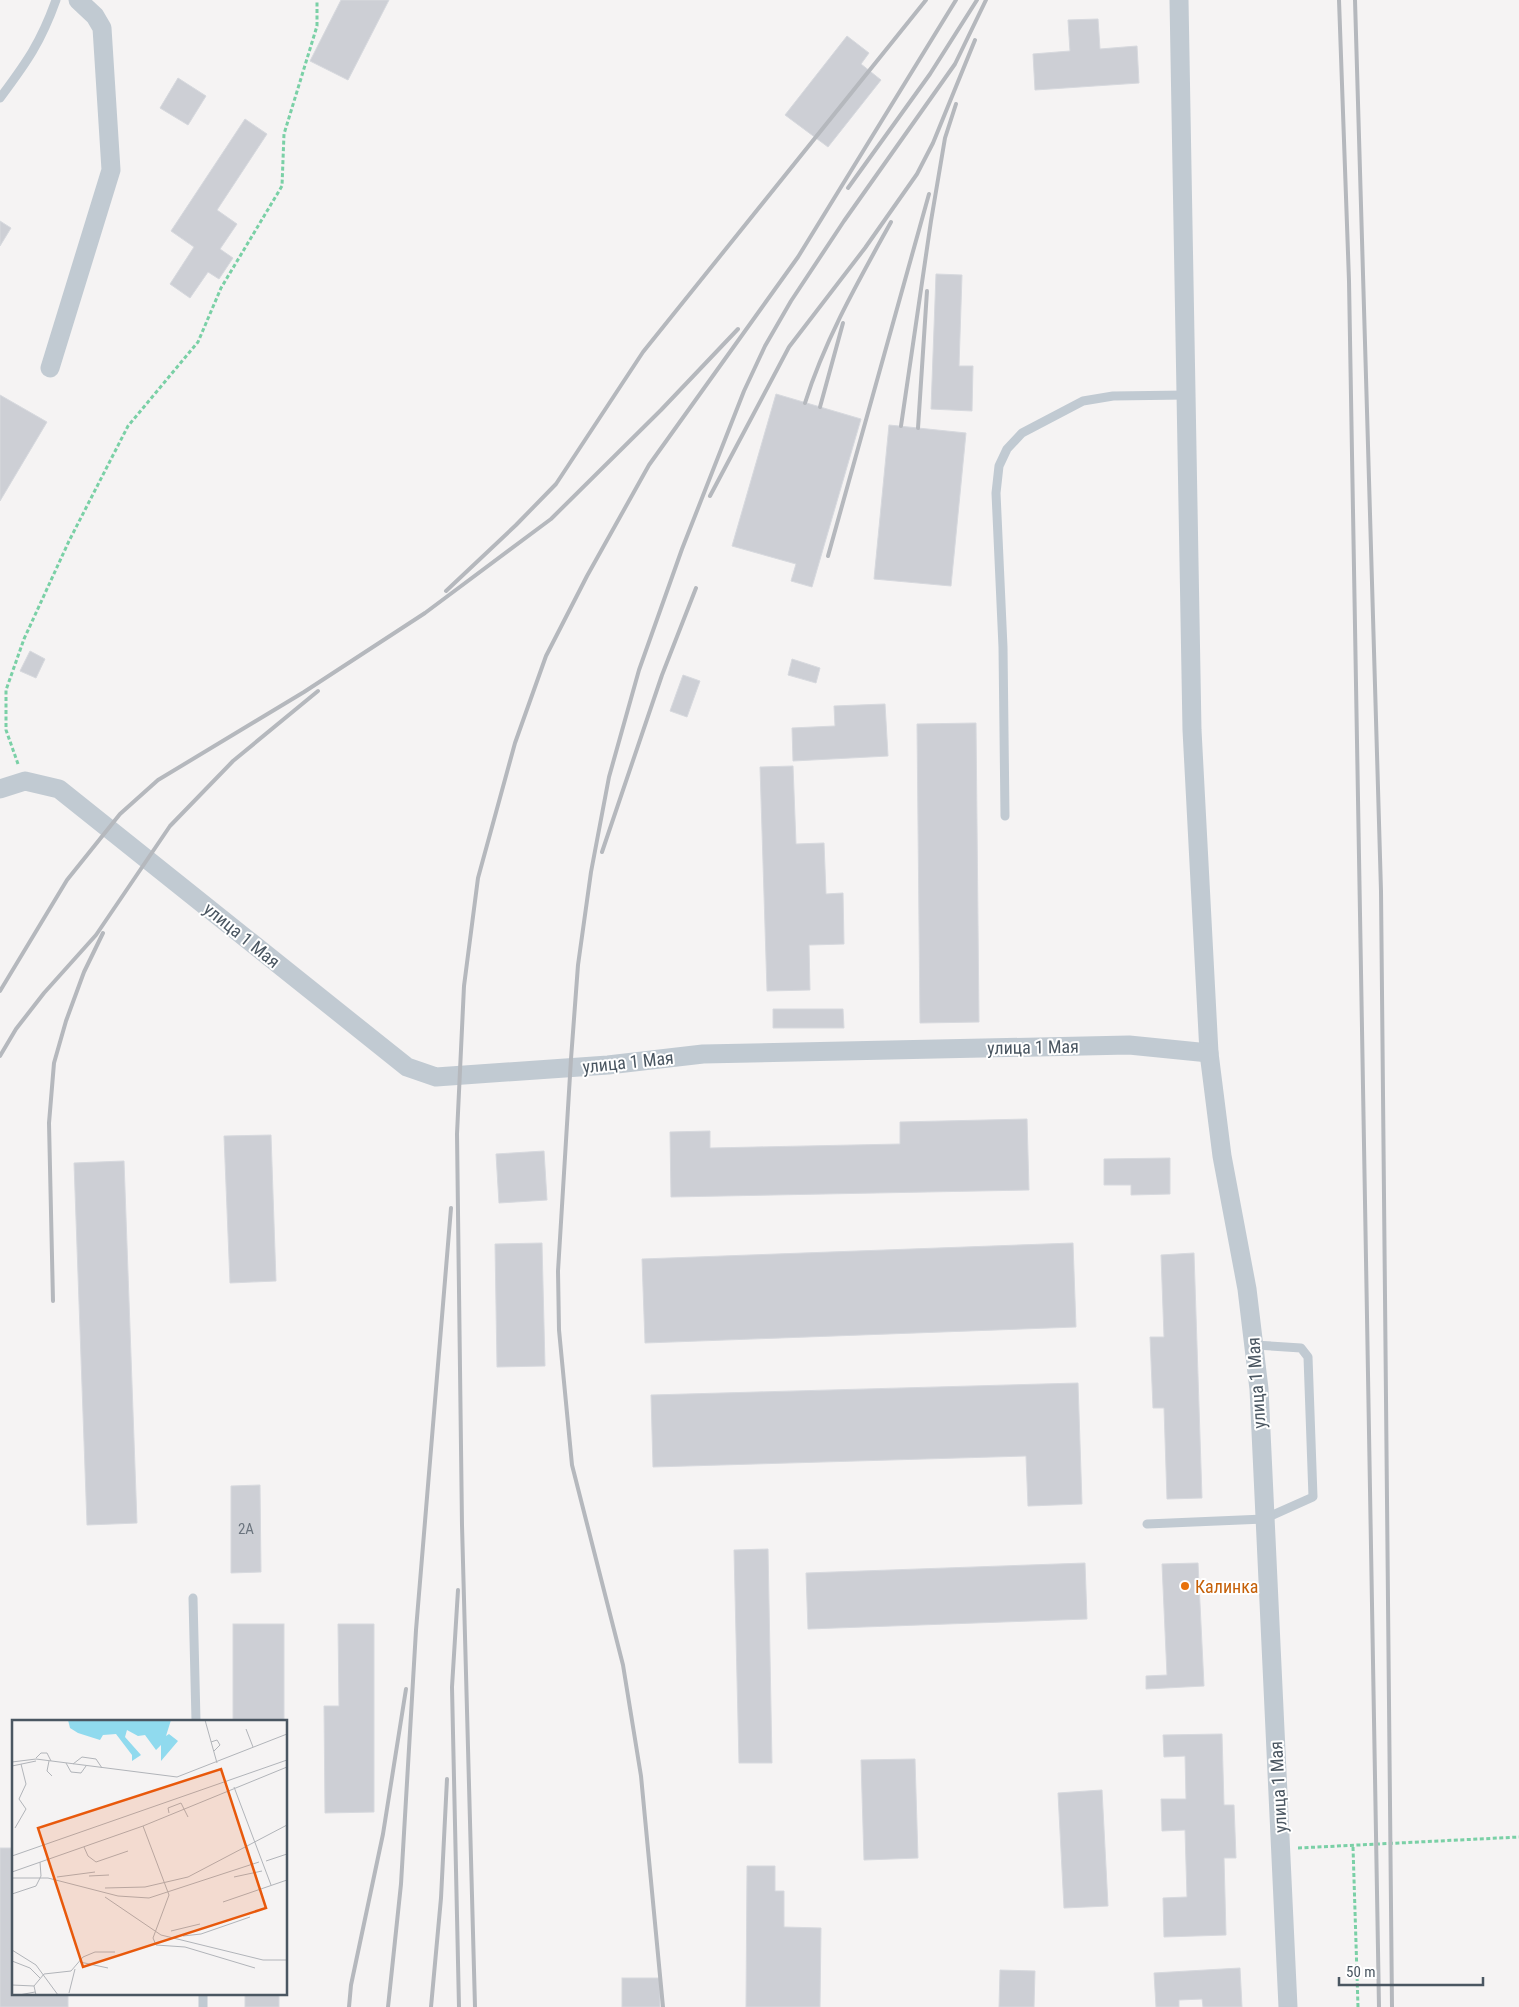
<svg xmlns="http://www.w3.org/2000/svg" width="1519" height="2007" font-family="'Roboto Condensed',sans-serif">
<rect width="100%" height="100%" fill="#f5f3f3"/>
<g fill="#cdcfd5" stroke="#d7d9de">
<path d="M341,0h48l-41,80 -38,-19z"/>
<path d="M1098,19l2,30 37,-3 2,37 -104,7 -2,-36 37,-3 -2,-31z"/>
<path d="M847,36l22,17 -8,11 20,16 -53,67 -43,-32z"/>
<path d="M178,78l28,18 -18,29 -28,-17z"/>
<path d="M245,119l22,15 -50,76 20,14 -17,25 13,9 -14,21 -11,-7 -18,26 -20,-14 24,-37 -23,-16z"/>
<path d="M0,221l11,7 -11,18z"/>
<path d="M936,274l26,1 -3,91h14l-1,45 -41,-2z"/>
<path d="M776,394l85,25 -49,168 -21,-6 5,-17 -64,-18z"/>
<path d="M0,395l47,27 -47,79z"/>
<path d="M889,425l77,8 -15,153 -77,-7z"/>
<path d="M30,651l15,8 -9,19 -16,-7z"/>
<path d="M792,659l28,9 -4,15 -28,-8z"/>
<path d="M683,675l17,6 -13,36 -17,-6z"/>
<path d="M885,704l3,52 -95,5 -1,-33 43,-2 -1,-20z"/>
<path d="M976,723l3,299 -59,1 -3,-299z"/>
<path d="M793,766l3,78 28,-1 2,51 17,-1 1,51 -35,1 1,45 -43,1 -7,-224z"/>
<path d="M773,1009h70l1,19h-71z"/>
<path d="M1027,1119l2,71 -358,7 -1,-65 40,-1v17l190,-4v-22z"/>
<path d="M271,1135l5,146 -46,2 -6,-147z"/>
<path d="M544,1151l3,49 -48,3 -3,-49z"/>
<path d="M1170,1158v36l-39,1v-10h-27v-26z"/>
<path d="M124,1161l13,362 -50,2 -13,-362z"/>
<path d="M542,1243l3,123 -48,1 -2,-123z"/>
<path d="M1073,1243l3,84 -431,16 -3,-84z"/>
<path d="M1194,1253l8,245 -35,1 -3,-91h-11l-3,-71h14l-3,-82z"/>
<path d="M1078,1383l4,121 -54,2 -2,-50 -373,11 -2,-72z"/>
<path d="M260,1485l1,87 -30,1v-87z"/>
<path d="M768,1549l4,214h-33l-5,-213z"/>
<path d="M1085,1563l2,56 -279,10 -2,-56z"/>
<path d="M1198,1563l6,123 -58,3v-13l21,-1 -5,-111z"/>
<rect x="233" y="1624" width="51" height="97"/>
<path d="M338,1624h36v188l-49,1 -1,-107h15z"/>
<path d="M1222,1734l2,71h10l2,53h-12l2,77 -62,2 -1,-39 24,-1 -2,-67 -23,1 -1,-32h25l-1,-43 -21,1 -1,-22z"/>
<path d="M915,1759l3,99 -54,2 -3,-100z"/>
<path d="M1102,1790l6,116 -44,2 -6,-115z"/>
<path d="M0,1848h14v145h54v14h-68z"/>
<path d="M747,1866h28v25h9v36l37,1 -1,79h-74z"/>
<path d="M1240,1968l2,39h-39l-1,-8 -23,1v7h-23l-2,-34z"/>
<path d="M1000,1970l35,1 -1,36h-35z"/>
<rect x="622" y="1978" width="38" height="29"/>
<rect x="245" y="1993" width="34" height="14"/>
</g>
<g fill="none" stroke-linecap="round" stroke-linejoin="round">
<g stroke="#7ad0a6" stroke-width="3" stroke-dasharray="4 2.5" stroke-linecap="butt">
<path d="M18,764l-12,-34v-40l18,-51 45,-98 59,-115 70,-84 23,-54 61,-102 2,-52 33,-108v-26"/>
<path d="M1353,1847l5,160"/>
<path d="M1298,1848l221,-11"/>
</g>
<g stroke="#c1cad2" stroke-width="9">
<path d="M0,98c27,-36 41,-56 56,-98"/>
<path d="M1005,816l-2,-169 -7,-154 3,-27 8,-17 15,-16 61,-32 30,-5 73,-1"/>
<path d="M1147,1524l117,-5 49,-22 -5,-140 -7,-9 -46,-3"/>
<path d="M193,1598l3,123"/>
<path d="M203,1993v14"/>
</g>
<g stroke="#c1cad2" stroke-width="19">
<path d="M1179,0l13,730 17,323 13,103 25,133 12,100 29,618"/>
<path d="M50,368l61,-198 -9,-142 -7,-12 -17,-16"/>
<path d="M0,789l25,-8 34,8 348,278 29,10 172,-12 95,-11 426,-9 80,8"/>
</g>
<g stroke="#b5b8bd" stroke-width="4">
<path d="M1339,0l10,281 30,1726"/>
<path d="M1355,0l26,891 11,1116"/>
<path d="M848,188l82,-114 47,-74"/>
<path d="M805,403c20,-64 54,-123 86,-181"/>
<path d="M820,407l23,-84"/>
<path d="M901,426l30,-205 14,-83 11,-34"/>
<path d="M918,428l9,-137"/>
<path d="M710,496l79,-149 76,-99 52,-74 16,-31 42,-103"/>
<path d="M828,556l101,-362"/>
<path d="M446,591l70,-66 40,-41 87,-132 283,-352"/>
<path d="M602,852l60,-177 34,-87"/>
<path d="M0,991l67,-111 53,-66 38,-34 146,-88 121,-79 126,-94 110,-109 77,-81"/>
<path d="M0,1056l16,-27 28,-36 52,-58 74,-109 63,-65 85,-70"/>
<path d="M53,1301l-4,-178 5,-60 12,-42 18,-49 19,-39"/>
<path d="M458,1590l-6,97 7,320"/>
<path d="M349,2007l2,-22 32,-151 23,-145"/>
<path d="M388,2007l13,-123 15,-254 35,-422"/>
<path d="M431,2007l10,-109 6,-119"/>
<path d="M475,2007l-13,-482 -5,-391 7,-148 14,-108 37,-135 31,-87 41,-80 62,-111 149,-208 158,-257"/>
<path d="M663,2007l-22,-231 -18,-111 -51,-200 -13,-135 -1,-59 13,-212 7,-94 13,-93 18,-95 30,-107 43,-121 62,-158 21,-45 26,-45 53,-80 111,-157 31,-64"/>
</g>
</g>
<circle fill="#e8710a" stroke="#fff" stroke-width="2" cx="1185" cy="1586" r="5"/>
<g text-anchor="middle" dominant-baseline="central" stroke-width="4" stroke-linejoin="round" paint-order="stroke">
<g font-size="15" fill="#6b747e">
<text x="246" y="1529">2А</text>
</g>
<g font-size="18" fill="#4a5661" stroke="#fff">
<text transform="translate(242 935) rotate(39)">улица 1 Мая</text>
<text transform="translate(1033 1047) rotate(-1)">улица 1 Мая</text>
<text transform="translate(628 1062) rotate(-6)">улица 1 Мая</text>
<text transform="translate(1256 1383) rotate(-94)">улица 1 Мая</text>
<text transform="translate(1278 1787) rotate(-93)">улица 1 Мая</text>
</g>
<g font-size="18" fill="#c56008" stroke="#fff" text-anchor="start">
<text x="1195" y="1586">Калинка</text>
</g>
</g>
<g transform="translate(12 1720)">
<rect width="275" height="275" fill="#f5f3f3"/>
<path d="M56,0h103l-5,16 3,-2 9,7 -17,20v-16l-5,5 -11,-15 -7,1 -11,-6 -2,7 16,18 -9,6v-6l-16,-21 -13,1 -3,5 -22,-7 -8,-5z" fill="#90daee"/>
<path fill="none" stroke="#b1b4b9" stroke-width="1" d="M193,0l12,43M234,9l7,18M199,22l6,-2 3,5 -6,6M24,38l5,-5h6l4,8M37,41l-2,10 5,5M0,42l24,-3 141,18 110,-43M54,43l5,9 10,1 5,-7M61,44l9,-7 14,2 6,9M0,46l24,-5M222,67l37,98M157,93l-1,-5 13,-5 7,14M131,106l26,69 -16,43 3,7 29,2 70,21M3,108l11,-19 -7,-10 7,-15 -5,-20M72,127l4,9 8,6 32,-11M0,136l275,-96M254,141l21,-7M0,152l131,-46 144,-59M77,156l20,-1M45,157l38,-5M222,157l28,-6M0,158h36l70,18 31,2 110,-36M93,168l40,-1 43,-10 99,-52M0,174l24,-8 5,-10 -1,-14M93,177l56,38 102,25h24M211,182l64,-22M159,211l29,-7M171,216l18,-2 49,-17M0,230l24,15 22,30M0,241l18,7 10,10M68,242l28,6M0,265l22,1M57,273l6,-24M7,275l16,-3M24,275l-2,-9 10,-12 27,-3 12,-14 12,-5h20"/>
<path fill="#e8590c" fill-opacity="0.15" stroke="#e8590c" stroke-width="2.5" d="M209,49l45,139 -183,59 -45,-139z"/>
<rect width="275" height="275" fill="none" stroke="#4a5661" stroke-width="2.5"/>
</g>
<path d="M1339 1977v8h144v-8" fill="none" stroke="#4a5661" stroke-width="2.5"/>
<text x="1346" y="1977" font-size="15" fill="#4a5661" stroke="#ffffff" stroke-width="4" paint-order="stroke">50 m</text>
</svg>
